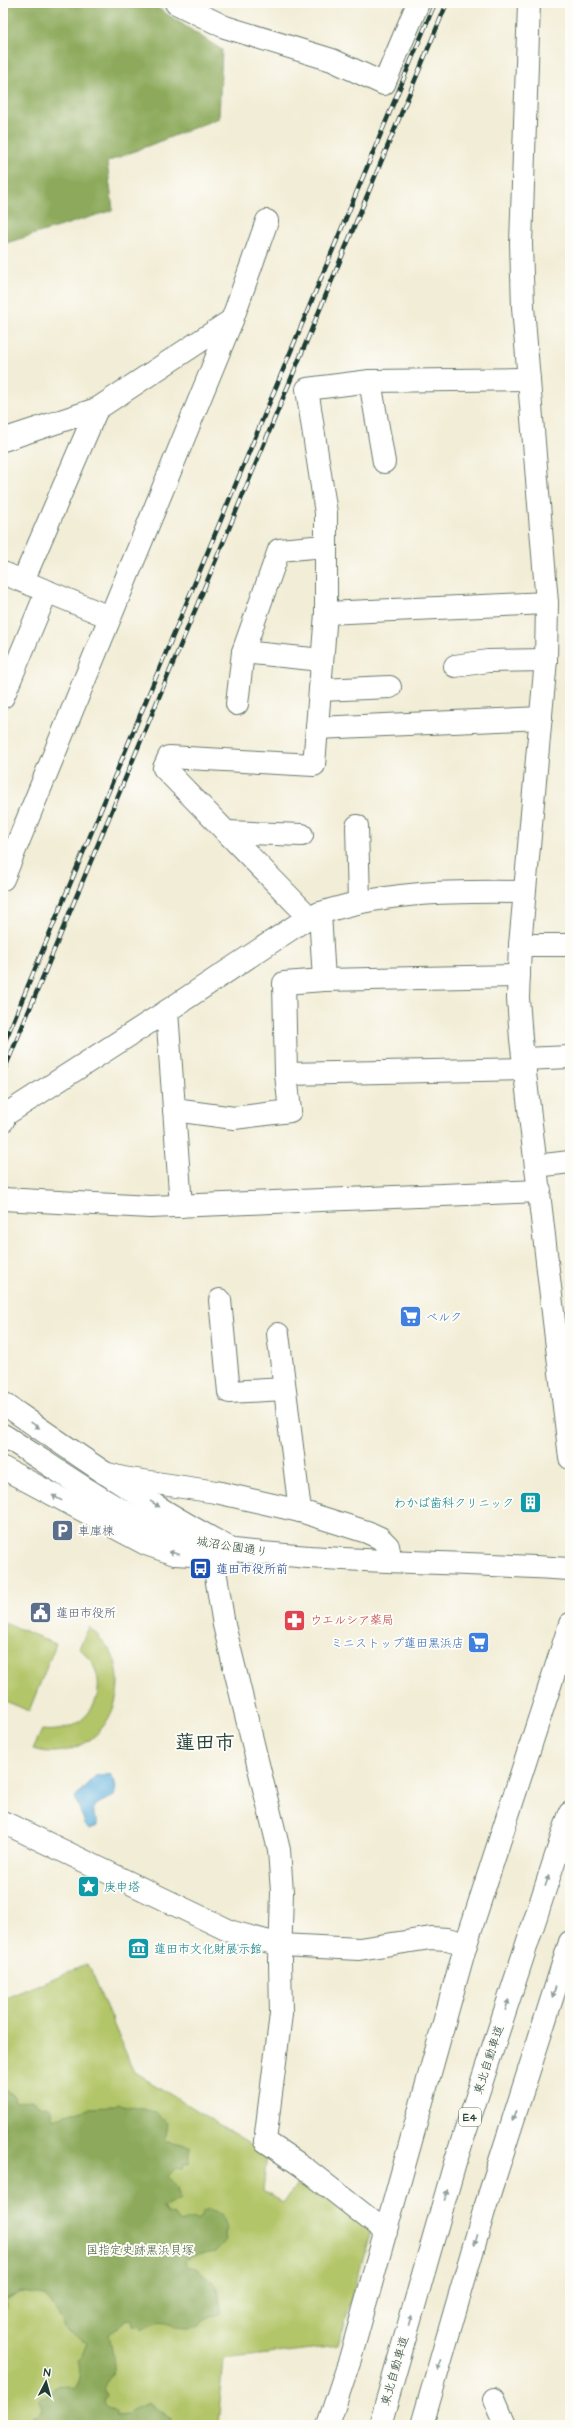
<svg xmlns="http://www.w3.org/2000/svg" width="573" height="2428" font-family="'Architects Daughter','Klee One',sans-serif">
<rect width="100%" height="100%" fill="#fdfcf7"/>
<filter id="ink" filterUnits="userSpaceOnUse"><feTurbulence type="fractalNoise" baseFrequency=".025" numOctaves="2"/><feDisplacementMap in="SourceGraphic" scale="8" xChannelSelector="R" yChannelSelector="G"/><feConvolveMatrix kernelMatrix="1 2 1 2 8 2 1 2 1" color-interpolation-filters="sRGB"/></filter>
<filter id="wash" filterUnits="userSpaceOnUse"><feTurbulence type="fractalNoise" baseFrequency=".012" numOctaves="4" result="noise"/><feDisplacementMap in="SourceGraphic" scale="16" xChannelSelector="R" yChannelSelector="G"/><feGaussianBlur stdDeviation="0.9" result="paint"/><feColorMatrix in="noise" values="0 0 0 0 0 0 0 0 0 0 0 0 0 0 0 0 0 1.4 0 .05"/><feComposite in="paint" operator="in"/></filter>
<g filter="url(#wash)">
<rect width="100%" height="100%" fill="#f2edd6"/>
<g fill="#b2c568" stroke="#68814e">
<path d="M3,1622l53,22 -27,67 -26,-11z"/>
<path d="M89,1627c11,10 23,23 27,37 12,51 -30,101 -83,85l9,-19c50,6 77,-49 37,-82z"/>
<path d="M88,1964l46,108 133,82 -4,37 20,12 18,-25 70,52 -33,116 -114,13 -6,66h-215v-426z"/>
</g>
<g fill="#8daa5c" stroke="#567448">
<path d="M3,3h147l72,47 -3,68 -112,44 6,48 -110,34z"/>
<path d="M3,2090h3l2,3 7,3 1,6 17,-1 7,4 10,2 3,12 36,-11 22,-1 7,-3 38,8 12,11 -3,17 25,6v16l-6,2 -1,5 -7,-1 -9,9 10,11 3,10 -17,9 4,7 8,1 5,8 14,-4 4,2 5,-9 6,-2 13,4 5,14 -2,6 1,6 -11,12 -24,4 -6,4 1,6 10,2 19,15 5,11 1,19c-5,3 -10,3 -14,5 -5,2 -7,8 -13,9 -23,6 -26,-15 -53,3l-1,-3 -7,-1 -1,-7 -7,1 -2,4 -14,9c1,5 6,33 5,37 -4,9 -14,14 -7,25l-3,6 2,5 10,4v5l11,-1c7,-7 14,-6 22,-11l22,16 2,6h-142l2,-10 6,-1 3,-5 -3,-8 3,-4 7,-3 6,-7 12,-1 6,3c7,-6 8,-21 5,-29l3,-2 6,-15 -20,-11 -12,-24 -9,-13 -25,-3 -17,8 3,8 -4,-1z"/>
</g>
<path fill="#64b3de" stroke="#427889" d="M105,1774l6,1c5,7 6,13 3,21 -6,4 -23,7 -21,18 1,5 5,6 4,12l-7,3 -5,-4 -10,-28 20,-21z"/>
</g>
<g filter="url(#ink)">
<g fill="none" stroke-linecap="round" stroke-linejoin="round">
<defs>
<g id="street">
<path d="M176,3l49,24 107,33 52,24 34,-81"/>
<path d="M370,381l14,81"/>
<path d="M3,440l94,-31 135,-89"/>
<path d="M3,573l106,44"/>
<path d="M23,581l74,-172"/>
<path d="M326,613l221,-10"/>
<path d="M322,660l-79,-8 36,-102 46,-4"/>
<path d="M455,666l33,-5 58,-1"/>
<path d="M320,690l70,-3"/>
<path d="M3,697l44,-106"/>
<path d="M237,704l6,-52"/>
<path d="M317,728l224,-10"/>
<path d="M357,826l2,76"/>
<path d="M226,832l76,3"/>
<path d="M3,879l229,-559 35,-99"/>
<path d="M320,913l4,67"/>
<path d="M309,917l-145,-149 5,-11 145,8 12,-152v-100l-19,-124 63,-8 159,-2"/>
<path d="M167,1011l142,-94c71,-26 141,-26 215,-25"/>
<path d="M524,1059l46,-2"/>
<path d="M286,1074l239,-5"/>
<path d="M174,1110l60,8 56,-7 -4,-37 -2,-91 40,-3 195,-4"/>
<path d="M3,1121l2,-6 162,-104 14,195"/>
<path d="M536,1166l34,-4"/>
<path d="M3,1199l147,8 390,-16"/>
<path d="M220,1300l9,92 55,-3"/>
<path d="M278,1334l22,177"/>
<path d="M3,1403c72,50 145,102 223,143"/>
<path d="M3,1468l143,76 29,10 52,3"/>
<path d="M104,1473l19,5 93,14 84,19 67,21 13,6 8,8 3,15"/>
<path d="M213,1558l11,67 55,225 3,42 -2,69 1,53 -16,127 37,25 84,66"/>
<path d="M494,2399l11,26"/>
</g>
<g id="secondary">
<path d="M529,3l-8,241 2,63 24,296 -1,57 -26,285 -2,53 3,41 49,419"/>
<path d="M520,945h50"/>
<path d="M3,1435c56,35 116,81 178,103 41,14 86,15 129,19 86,6 173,6 260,12"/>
<path d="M5,1823l227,109 49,13 78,4 72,-11 16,1 19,5"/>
<path d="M328,2425l22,-66 116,-415 104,-320"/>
</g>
<g id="highway">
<path d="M380,2425l75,-262 115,-350"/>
<path d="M422,2425l62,-214 86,-269"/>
</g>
</defs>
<use href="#street" stroke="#697b6d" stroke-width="24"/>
<use href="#secondary" stroke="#697b6d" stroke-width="24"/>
<use href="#highway" stroke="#697b6d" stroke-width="24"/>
<use href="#street" stroke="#fff" stroke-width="22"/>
<use href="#secondary" stroke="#fff" stroke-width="22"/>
<use href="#highway" stroke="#fff" stroke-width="22"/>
<defs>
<g id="rail">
<path d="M3,1046l432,-1043"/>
<path d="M3,1073l444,-1070"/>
</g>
</defs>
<use href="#rail" stroke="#1f3d34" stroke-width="4.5"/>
<use href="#rail" stroke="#fdfcf7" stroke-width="3" stroke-dasharray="9" stroke-linecap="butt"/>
</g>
<defs><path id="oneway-solid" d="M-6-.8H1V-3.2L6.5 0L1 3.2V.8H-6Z"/></defs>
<g fill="#8f9e9a">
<use href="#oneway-solid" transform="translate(35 1425) rotate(35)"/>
<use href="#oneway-solid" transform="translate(57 1498) rotate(-151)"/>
<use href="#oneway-solid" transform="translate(155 1504) rotate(32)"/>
<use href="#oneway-solid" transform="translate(174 1553) rotate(-166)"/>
<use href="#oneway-solid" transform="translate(547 1881) rotate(-72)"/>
<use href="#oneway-solid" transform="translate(554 1992) rotate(108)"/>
<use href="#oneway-solid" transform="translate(507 2005) rotate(-72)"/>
<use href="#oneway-solid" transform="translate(514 2116) rotate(108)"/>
<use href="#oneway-solid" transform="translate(446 2195) rotate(-74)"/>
<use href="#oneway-solid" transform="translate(476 2240) rotate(106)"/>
<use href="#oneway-solid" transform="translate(410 2320) rotate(-74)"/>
<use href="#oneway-solid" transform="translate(439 2365) rotate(106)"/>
</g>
</g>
<defs>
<symbol id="supermarket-square" viewBox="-11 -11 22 22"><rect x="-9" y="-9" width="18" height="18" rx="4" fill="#3f7fe0" stroke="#fdfcf7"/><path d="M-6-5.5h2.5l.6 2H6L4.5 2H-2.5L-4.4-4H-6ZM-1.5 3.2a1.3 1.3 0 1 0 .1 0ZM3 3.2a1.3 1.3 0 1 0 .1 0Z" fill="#fff"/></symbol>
<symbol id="building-square" viewBox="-11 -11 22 22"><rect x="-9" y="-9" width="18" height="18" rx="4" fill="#0f9aa8" stroke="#fdfcf7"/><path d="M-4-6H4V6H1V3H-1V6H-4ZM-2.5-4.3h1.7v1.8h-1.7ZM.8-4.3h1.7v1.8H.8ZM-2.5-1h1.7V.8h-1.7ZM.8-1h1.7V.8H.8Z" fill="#fff"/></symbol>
<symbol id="parking-square" viewBox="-11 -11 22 22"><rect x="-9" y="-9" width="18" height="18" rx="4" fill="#5c6f8a" stroke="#fdfcf7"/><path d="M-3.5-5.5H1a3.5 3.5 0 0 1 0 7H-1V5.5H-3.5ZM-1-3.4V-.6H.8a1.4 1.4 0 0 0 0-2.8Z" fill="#fff"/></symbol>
<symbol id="bus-square" viewBox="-11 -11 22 22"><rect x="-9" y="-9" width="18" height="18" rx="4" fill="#1a4fb4" stroke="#fdfcf7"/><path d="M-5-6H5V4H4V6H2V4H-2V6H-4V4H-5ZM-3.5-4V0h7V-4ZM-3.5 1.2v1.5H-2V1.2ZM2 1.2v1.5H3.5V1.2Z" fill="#fff"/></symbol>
<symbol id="civic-square" viewBox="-11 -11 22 22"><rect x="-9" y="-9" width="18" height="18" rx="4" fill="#5c6f8a" stroke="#fdfcf7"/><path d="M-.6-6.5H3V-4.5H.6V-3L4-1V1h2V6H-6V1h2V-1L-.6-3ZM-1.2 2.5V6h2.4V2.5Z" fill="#fff"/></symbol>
<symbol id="pharmacy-square" viewBox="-11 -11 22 22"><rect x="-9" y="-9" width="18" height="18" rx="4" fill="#e0444e" stroke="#fdfcf7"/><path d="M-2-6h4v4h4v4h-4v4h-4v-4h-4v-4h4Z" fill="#fff"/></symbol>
<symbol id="sight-square" viewBox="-11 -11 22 22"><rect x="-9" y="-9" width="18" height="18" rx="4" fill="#0f9aa8" stroke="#fdfcf7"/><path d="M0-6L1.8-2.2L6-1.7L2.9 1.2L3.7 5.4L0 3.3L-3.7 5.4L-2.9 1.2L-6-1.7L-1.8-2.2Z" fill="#fff"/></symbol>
<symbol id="museum-square" viewBox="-11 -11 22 22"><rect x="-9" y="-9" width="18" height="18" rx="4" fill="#0f9aa8" stroke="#fdfcf7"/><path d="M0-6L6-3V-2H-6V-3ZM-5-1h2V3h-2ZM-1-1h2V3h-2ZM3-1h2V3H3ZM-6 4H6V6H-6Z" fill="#fff"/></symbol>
</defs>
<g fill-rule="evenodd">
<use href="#supermarket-square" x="398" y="1304" width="25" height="25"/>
<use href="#building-square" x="518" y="1490" width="25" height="25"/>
<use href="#parking-square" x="50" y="1518" width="25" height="25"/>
<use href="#bus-square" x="188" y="1556" width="25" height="25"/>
<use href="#civic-square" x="28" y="1600" width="25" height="25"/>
<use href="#pharmacy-square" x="282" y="1608" width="25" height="25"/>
<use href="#supermarket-square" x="466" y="1630" width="25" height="25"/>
<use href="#sight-square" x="76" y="1874" width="25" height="25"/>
<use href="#museum-square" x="126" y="1936" width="25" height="25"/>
</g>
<g text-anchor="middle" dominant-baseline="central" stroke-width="4" stroke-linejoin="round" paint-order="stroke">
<rect fill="#fdfcf7" stroke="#62766e" stroke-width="1" x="459" y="2108" width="22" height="18" rx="3"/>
<g font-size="11" font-weight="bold" fill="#1f3d34">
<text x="470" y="2117">E4</text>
</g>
<g font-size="12" fill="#366cbe" stroke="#fdfcf7" text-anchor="start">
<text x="426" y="1317">ベルク</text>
<text x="464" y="1643" text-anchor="end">ミニストップ蓮田黒浜店</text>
</g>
<g font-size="12" fill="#0d838f" stroke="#fdfcf7" text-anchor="start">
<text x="514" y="1503" text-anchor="end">わかば歯科クリニック</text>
<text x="104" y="1887">庚申塔</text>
<text x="154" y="1949">蓮田市文化財展示館</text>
</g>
<g font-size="12" fill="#4e5e75" stroke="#fdfcf7" text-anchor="start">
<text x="78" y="1531">車庫棟</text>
<text x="56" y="1613">蓮田市役所</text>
</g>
<g font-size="12" fill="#1f3d34" stroke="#fdfcf7">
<text transform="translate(232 1547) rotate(9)">城沼公園通り</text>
<text transform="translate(489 2060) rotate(-72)">東北自動車道</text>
<text transform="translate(395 2371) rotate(-74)">東北自動車道</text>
</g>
<g font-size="12" fill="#164399" stroke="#fdfcf7" text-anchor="start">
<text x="216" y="1569">蓮田市役所前</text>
</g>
<g font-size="12" fill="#be3a42" stroke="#fdfcf7" text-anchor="start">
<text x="310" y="1620">ウエルシア薬局</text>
</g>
<g font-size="12" fill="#445f41" stroke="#fdfcf7">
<text x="140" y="2250">国指定史跡黒浜貝塚</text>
</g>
<g font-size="20" font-weight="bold" fill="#1f3d34" stroke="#fdfcf7">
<text x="205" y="1743">蓮田市</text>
</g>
</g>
<rect width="573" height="2428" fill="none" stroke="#fdfcf7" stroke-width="16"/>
<g transform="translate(46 2382) rotate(6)" stroke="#fdfcf7" stroke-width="3" paint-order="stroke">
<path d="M0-3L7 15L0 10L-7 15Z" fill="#1f3d34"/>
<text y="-6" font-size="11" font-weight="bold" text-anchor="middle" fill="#1f3d34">N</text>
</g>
</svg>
